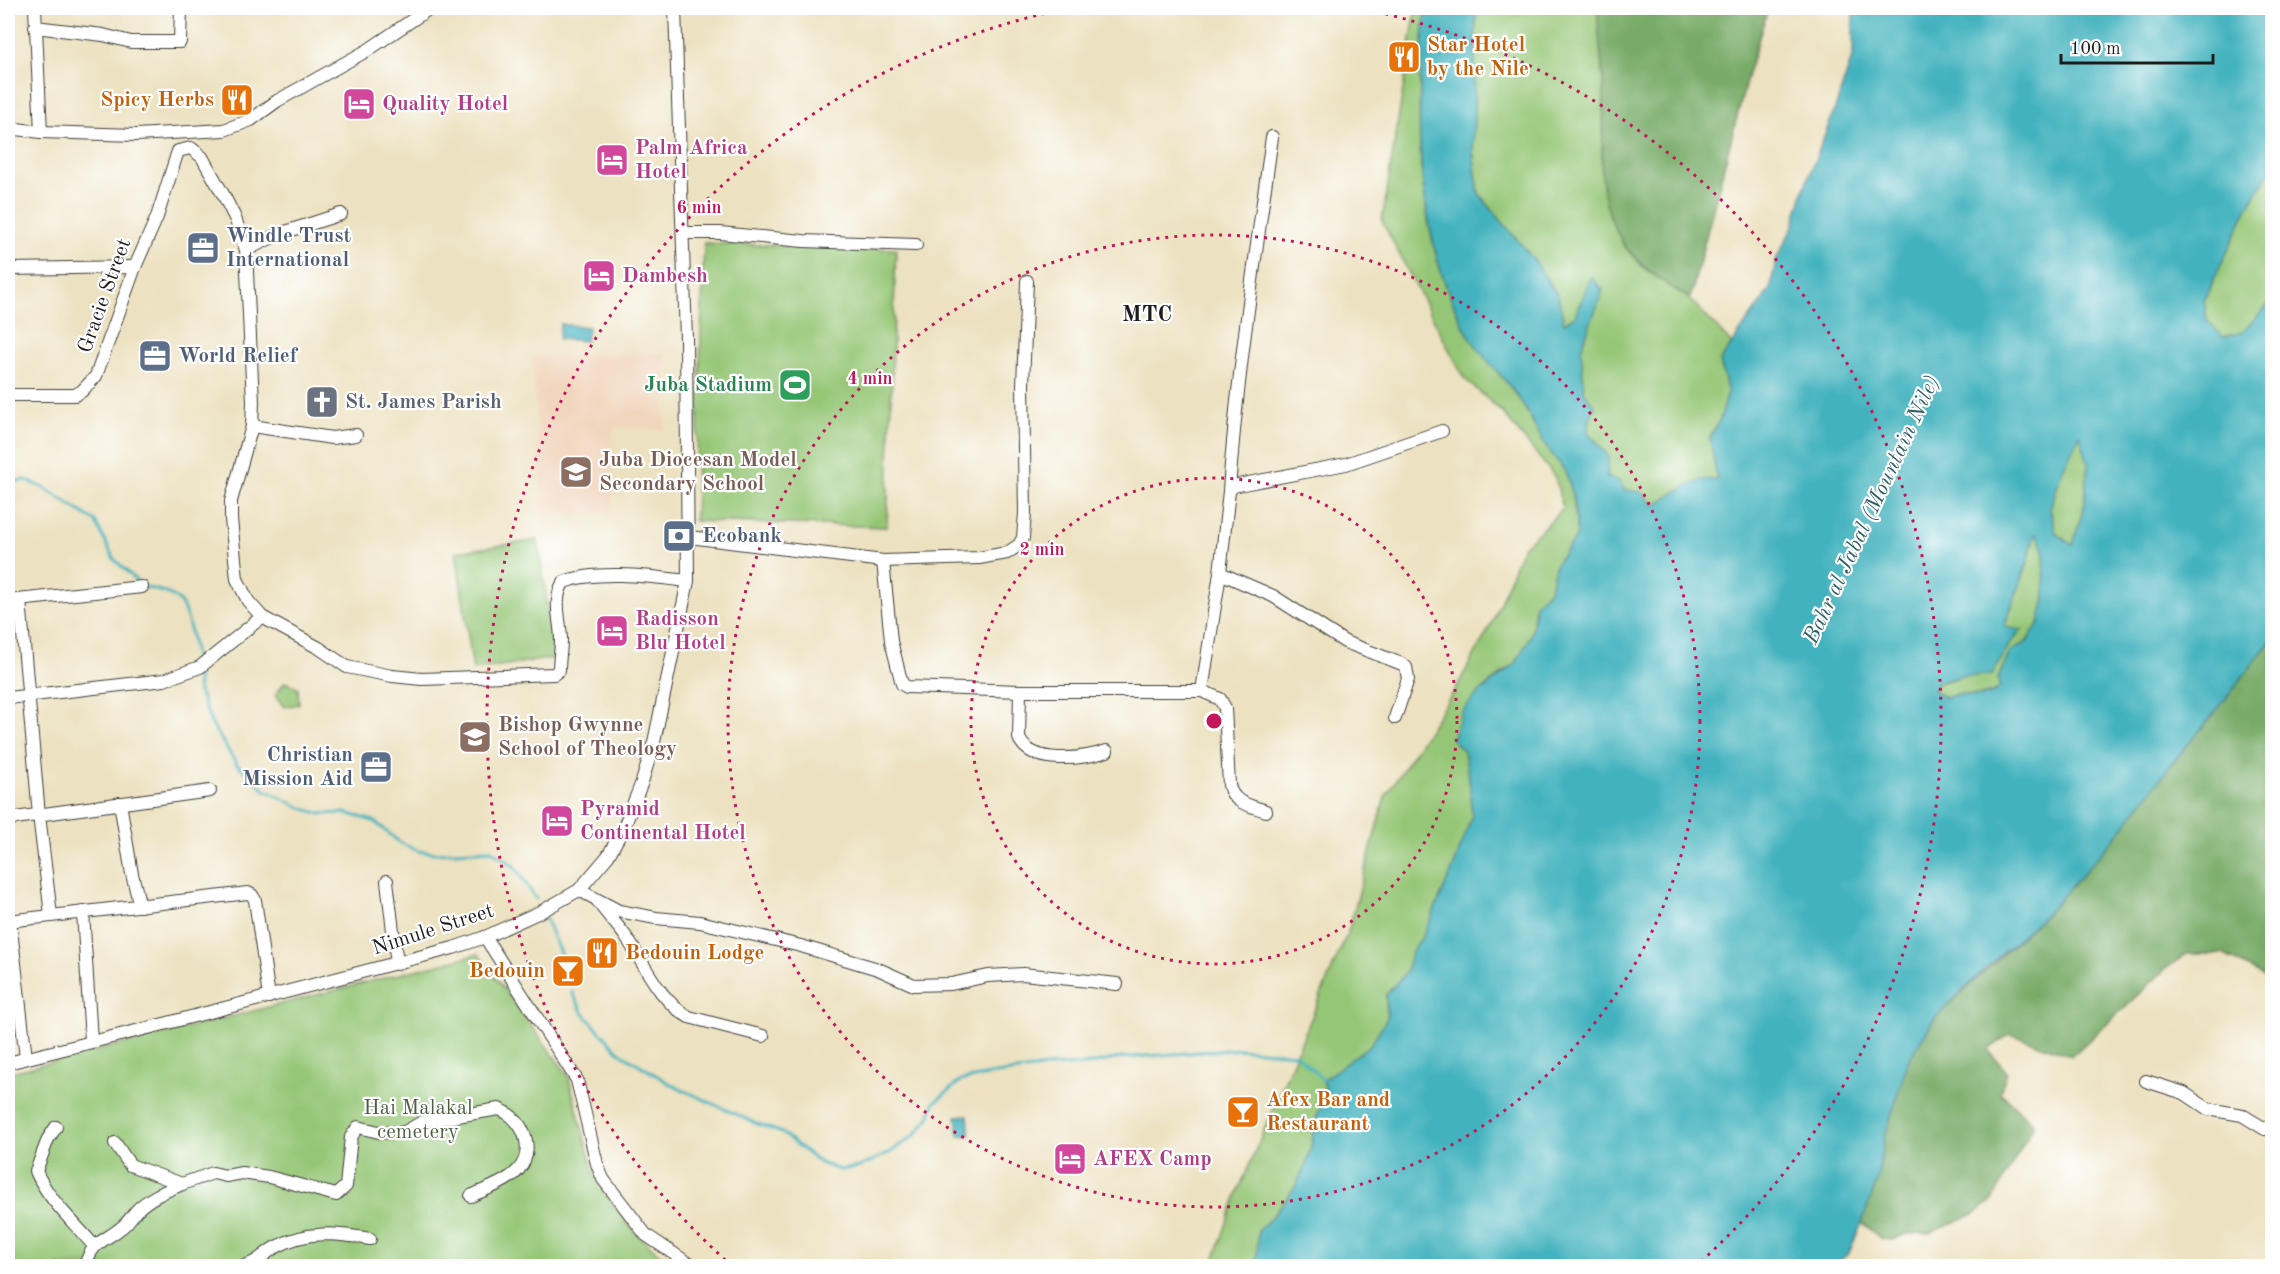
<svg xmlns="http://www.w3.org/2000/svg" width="2280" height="1274" font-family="'Old Standard TT',serif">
<rect width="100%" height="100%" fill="#fff"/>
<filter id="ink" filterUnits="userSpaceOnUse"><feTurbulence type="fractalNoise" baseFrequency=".0167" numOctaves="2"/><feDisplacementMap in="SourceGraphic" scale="12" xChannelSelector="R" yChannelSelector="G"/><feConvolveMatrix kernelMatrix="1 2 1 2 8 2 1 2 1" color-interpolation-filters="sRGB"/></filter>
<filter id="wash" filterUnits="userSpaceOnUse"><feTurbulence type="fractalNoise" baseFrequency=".008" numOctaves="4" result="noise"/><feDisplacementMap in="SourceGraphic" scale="24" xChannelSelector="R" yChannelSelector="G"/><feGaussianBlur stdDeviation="1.35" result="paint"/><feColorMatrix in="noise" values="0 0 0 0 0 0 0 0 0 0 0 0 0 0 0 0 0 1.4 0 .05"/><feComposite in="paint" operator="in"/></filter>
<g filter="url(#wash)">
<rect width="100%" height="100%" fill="#ece1c0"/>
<path fill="#f1d5bd" d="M665,353v76l-52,-2 -1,87 -69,1 -11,-158z"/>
<g fill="#95c676" stroke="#587149" stroke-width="1.5">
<path d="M1416,8h10c-12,107 -13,227 41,324 13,24 36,43 51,65 10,15 18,32 27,47 5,10 14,17 19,26 10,18 12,46 13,66l-21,27 -6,26 -15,15 -3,28 -16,31 -29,22 -25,27 -9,27 11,12 5,26 3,39 -18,50 -31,70 -11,15 -6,21 -20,23 1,24 -17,26 -47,35c6,16 -3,25 -7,39 -3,11 -3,22 -6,32 -9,34 -28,56 -52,80l-1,35h-45l25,-72 112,-265 36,-132 71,-109 35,-63 31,-77 41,-39 -8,-32 -52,-64 -39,-35 -82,-157z"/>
<path d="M1476,8h122l6,90 -2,78 21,69 22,24 45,30 42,45 -12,17 8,32 -7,24 -11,20 7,44c-27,-3 -40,13 -63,24l-13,-13 -17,-2 -17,-13 -8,-33 -11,-12 2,-13 4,-12 -10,-16 -3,-42 22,-60 -24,15 -4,12 -11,8 -6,-28 -24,-36 -55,-66 -6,-42z"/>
<path d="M2272,168v133l-29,31 -21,5 -15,-17 -3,-19 43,-92z"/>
<path d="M704,243l192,6 -9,278 -192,-6z"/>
<path d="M2080,434l8,29 -3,39 -12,43 -17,-12 -6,-24 12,-38z"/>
<path d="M2036,534l8,15 1,50 -6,24 -13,19 -16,11 -12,26 2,9c-15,9 -24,7 -40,6 -5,0 -9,3 -14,4l-12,-6 4,-9 26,-7 28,-1 17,-30 12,-14 -17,-3 24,-65 6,-27z"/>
<path d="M538,540l17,118 -82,12 -17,-118z"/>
<path d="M285,682l13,6 1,16 -15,3 -9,-12z"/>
<path d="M478,954l90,121 25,95 14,26 27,35 38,35h-664v-193z"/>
</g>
<g fill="#78ab67" stroke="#4a6442" stroke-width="1.5">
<path d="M1598,8h170l-20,66 -58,225c-52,-32 -83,-58 -88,-123 -2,-26 3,-52 2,-78 0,-30 -7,-60 -6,-90z"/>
<path d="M2272,639v342l-49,-27h-36l-19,13 -96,89 -62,-22 -22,16 19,22 -7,20 34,33 -42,76 -18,13 -44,19 -24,1 -12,6 -13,-1 -19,-17 16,-44 5,-36 25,-81 26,-42 113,-106 67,-74 56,-73 47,-56z"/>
</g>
<g fill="#43b2be" stroke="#30676d" stroke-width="1.5" fill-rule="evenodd">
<path d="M1426,8h50l-3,144 6,42 55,66 24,36 6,27 11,-7 16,-39 12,13 -22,59 3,42 11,16 -5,12 -2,13 21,25 -2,20 13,4 4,9 17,2 13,13c13,-7 36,-23 48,-25 5,-1 11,0 15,0l-7,-43 11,-20 7,-24 -8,-32 50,-72 6,-29 17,-34 13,-43 29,-74 18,-55v-46h419v160l-25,41 -43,92 3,19 16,17 20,-5 29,-31v274l-2,3 2,7v54l-55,71 -47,56 -56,73 -67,74 -59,53 -54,53 -26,42 -25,81 -5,36 -16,44 -13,31 -16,13h-576l1,-35c24,-24 43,-46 52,-80 3,-10 3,-21 6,-32 4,-14 13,-23 7,-39l47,-35 17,-26 -1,-24 20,-23 6,-21 11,-15 31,-70 18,-50 -3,-39 -5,-26 -12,-12 10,-27 11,-14 43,-35 16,-31 3,-28 15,-15 6,-26 21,-27c-1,-20 -3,-48 -13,-66 -5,-9 -14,-16 -19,-26 -9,-15 -17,-32 -27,-47 -15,-22 -38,-41 -51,-65 -53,-96 -53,-218 -41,-324zM2080,435l8,28 -3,39 -12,43 -17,-12 -6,-24 12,-38zM2036,534l8,15 1,50 -6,24 -12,19 -17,10 -12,27 2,9 -10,6 -11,2 -22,-2 -11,4 -12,-7 4,-9 26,-6 28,-1 17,-30 13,-15 -18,-3 24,-65 6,-26z"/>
<path d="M560,324l28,3 -2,14 -27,-2z"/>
<path d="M968,1115l2,20 -11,1 -3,-20z"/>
</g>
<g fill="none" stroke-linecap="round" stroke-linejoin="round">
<g stroke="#43b2be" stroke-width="3">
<path d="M8,482l18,-2 18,8 51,33 19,38 25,24"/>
<path d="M144,587c12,3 26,5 35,14 10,11 15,48 17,63"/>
<path d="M197,671l1,18 14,36 24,38 29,27 37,18 19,6 24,-1 29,8 25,21 19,9 18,2 55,-3 23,16 22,33"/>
<path d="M543,913l23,54 4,16"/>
<path d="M572,992l11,21 36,39 53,33 81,37 29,11 38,30 20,7 19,-3 30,-14 25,-17 15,-18 5,-15 26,-22 28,-6 59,-8 37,-2 37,-7 119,-9 56,5 27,26"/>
</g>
</g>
</g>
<g filter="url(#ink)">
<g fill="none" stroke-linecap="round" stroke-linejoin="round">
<defs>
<g id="minor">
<path d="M35,8l6,124"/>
<path d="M35,27l68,8 28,7h49l1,-34"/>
<path d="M8,128l33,4 95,3 88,-5 27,-10 26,-19 91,-51 62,-42"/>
<path d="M683,233h37l83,8 113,4"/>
<path d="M246,250l33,-16 62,-20"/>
<path d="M8,269l127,-2"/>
<path d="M8,395h67l7,-4 14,-15 39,-109 22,-50 21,-66 13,-3 11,9 22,39 11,22 11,32 7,152 -1,24 -21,75v18l6,60 11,22 14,16 57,31 28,19 45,9 30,3 132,-5 5,-4c0,-10 2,-20 2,-30 0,-18 -9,-42 3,-58 33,-13 90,-5 124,-1"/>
<path d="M252,426l80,12 24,-3"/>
<path d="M1229,491c8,-118 27,-236 43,-354"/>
<path d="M689,537l194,24 96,-3 28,-5 12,-8 4,-7 2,-25 -2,-128 4,-104"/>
<path d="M883,561l8,80 11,43 5,3 113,4h182l18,-118 9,-82 4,-5 113,-22 96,-33"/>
<path d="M1220,573l53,23 72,46 57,22 4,3 2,12 -13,39"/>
<path d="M20,600l19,215 12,100"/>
<path d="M8,601l134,-14"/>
<path d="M1020,691l-1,47c12,28 64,21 88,13"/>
<path d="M1202,691l18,8 5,9 4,77c4,19 21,20 37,26"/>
<path d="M8,698l156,-18 36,-13 62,-50"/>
<path d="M120,803l12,71 8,32"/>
<path d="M8,819l202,-28"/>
<path d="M387,881l10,83"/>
<path d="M579,890l40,21 37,7 44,4 101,24 77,23 36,16 37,-1 37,-8 35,-2 94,10"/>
<path d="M597,900c9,14 20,24 29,37 19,27 33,64 63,80l74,19"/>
<path d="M83,912l8,129"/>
<path d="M8,921l240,-28 4,2 3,5 14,97"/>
<path d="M10,921l16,137"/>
<path d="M485,937l92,143 20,84 6,15 43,56 46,31"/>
<path d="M8,1063l156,-39 289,-76 32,-11 57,-26 37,-21 29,-34 16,-29 18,-45 12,-40 34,-161 -2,-242 -11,-331"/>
<path d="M2146,1081l38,12 24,16 34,6 23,14h7"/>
<path d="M56,1127l-8,12 -12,32c12,29 38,51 58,75"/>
<path d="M115,1143l15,22 52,19 31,-11 13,3 16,-3 27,4 67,18 10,-9 5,-49 7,-10 21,5 19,1 9,-2 15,-9 77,-13c28,11 40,49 11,68 -11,8 -26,13 -39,19"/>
<path d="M85,1266c8,-26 18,-23 37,-39 7,-5 10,-12 15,-17 13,-13 29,-19 45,-26"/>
<path d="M244,1266c15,-3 20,-13 32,-19 31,-17 61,-14 94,-8"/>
</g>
</defs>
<use href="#minor" stroke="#3b3a35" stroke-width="14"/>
<use href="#minor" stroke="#fff" stroke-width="12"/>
</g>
</g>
<g fill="none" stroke="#c2185b" stroke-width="3" stroke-dasharray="3 6">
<circle cx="1214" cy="721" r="243"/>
<circle cx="1214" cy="721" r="486"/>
<path d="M732 1266A728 728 0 0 1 1069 8M1359 8A728 728 0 0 1 1696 1266"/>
</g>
<defs>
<symbol id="restaurant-square" viewBox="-11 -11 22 22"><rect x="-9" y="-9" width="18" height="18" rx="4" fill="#e8710a" stroke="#fff"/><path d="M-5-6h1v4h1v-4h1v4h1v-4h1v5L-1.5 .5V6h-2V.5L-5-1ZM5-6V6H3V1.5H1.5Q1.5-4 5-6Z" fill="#fff"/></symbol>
<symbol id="hotel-square" viewBox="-11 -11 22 22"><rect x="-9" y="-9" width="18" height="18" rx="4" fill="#d1479c" stroke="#fff"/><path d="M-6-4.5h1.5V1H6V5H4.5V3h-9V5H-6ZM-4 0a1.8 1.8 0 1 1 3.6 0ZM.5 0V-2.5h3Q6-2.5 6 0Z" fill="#fff"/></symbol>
<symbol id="office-square" viewBox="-11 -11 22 22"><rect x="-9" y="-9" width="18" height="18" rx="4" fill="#5c6f8a" stroke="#fff"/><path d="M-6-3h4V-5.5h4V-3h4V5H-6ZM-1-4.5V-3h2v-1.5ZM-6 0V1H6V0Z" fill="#fff"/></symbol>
<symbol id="stadium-square" viewBox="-11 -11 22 22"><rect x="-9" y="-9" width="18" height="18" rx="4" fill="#2e9e5b" stroke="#fff"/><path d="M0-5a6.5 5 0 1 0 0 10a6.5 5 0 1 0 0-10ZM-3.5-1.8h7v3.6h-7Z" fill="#fff"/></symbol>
<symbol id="church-square" viewBox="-11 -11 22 22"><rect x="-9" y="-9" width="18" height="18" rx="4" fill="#6b7280" stroke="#fff"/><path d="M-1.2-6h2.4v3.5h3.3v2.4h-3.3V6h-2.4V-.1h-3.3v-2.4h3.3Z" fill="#fff"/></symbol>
<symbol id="school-square" viewBox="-11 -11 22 22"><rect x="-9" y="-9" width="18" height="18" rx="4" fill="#8d6e63" stroke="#fff"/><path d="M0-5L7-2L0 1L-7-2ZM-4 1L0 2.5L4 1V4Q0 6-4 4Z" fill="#fff"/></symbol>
<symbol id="bank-square" viewBox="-11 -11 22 22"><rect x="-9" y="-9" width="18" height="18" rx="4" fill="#5c6f8a" stroke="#fff"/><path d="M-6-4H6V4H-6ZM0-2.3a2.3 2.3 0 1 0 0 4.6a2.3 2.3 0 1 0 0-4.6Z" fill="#fff"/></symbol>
<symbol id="university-square" viewBox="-11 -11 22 22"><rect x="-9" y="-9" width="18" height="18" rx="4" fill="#8d6e63" stroke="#fff"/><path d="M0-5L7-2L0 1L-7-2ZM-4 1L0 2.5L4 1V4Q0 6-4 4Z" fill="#fff"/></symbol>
<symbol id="bar-square" viewBox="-11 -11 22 22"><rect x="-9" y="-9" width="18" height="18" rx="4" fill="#e8710a" stroke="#fff"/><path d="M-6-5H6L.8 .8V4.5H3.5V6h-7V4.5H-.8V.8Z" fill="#fff"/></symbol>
</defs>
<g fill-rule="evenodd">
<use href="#restaurant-square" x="1385" y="38" width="38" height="38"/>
<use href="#restaurant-square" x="218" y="81" width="38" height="38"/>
<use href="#hotel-square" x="340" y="85" width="38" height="38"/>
<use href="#hotel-square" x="593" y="141" width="38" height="38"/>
<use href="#office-square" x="184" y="229" width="38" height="38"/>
<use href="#hotel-square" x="580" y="257" width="38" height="38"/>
<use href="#office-square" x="136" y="337" width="38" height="38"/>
<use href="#stadium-square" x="776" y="366" width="38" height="38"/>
<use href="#church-square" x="303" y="383" width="38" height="38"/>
<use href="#school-square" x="557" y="453" width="38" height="38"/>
<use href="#bank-square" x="660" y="517" width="38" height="38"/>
<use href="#hotel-square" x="593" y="612" width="38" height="38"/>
<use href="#university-square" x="456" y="718" width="38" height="38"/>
<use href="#office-square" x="357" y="748" width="38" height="38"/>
<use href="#hotel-square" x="538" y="802" width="38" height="38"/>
<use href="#restaurant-square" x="583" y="934" width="38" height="38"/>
<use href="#bar-square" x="549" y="952" width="38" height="38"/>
<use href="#bar-square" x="1224" y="1093" width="38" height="38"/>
<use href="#hotel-square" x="1051" y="1140" width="38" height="38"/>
</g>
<g text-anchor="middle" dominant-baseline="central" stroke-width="4.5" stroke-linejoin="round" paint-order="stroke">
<g font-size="21" font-weight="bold" fill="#c56008" stroke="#fff" text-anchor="start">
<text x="1427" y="45">Star Hotel<tspan x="1427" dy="24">by the Nile</tspan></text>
<text x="214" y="100" text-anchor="end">Spicy Herbs</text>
<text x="625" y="953">Bedouin Lodge</text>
<text x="545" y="971" text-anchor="end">Bedouin</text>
<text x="1266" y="1100">Afex Bar and<tspan x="1266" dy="24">Restaurant</tspan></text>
</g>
<g font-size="21" font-weight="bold" fill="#b23c85" stroke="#fff" text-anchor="start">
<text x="382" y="104">Quality Hotel</text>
<text x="635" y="148">Palm Africa<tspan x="635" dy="24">Hotel</tspan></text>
<text x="622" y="276">Dambesh</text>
<text x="635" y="619">Radisson<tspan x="635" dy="24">Blu Hotel</tspan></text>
<text x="580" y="809">Pyramid<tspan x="580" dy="24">Continental Hotel</tspan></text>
<text x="1093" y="1159">AFEX Camp</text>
</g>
<g font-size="21" font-weight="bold" fill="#4e5e75" stroke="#fff" text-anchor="start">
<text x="226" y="236">Windle Trust<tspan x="226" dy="24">International</tspan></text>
<text x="178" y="356">World Relief</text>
<text x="702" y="536">Ecobank</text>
<text x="353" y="755" text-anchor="end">Christian<tspan x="353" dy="24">Mission Aid</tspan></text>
</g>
<g font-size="21" fill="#1c1c1c" stroke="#fff">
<text transform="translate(105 296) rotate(-70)">Gracie Street</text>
<text transform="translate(433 930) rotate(-18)">Nimule Street</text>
</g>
<g font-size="21" font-weight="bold" fill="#27864d" stroke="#fff" text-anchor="end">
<text x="772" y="385">Juba Stadium</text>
</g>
<g font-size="21" font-weight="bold" fill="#5b616d" stroke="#fff" text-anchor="start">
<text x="345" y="402">St. James Parish</text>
</g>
<g font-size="21" font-weight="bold" fill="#785e54" stroke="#fff" text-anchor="start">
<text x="599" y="460">Juba Diocesan Model<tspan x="599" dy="24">Secondary School</tspan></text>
<text x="498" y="725">Bishop Gwynne<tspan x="498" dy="24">School of Theology</tspan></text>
</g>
<g font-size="21" fill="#4c6040" stroke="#fff">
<text x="418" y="1108">Hai Malakal<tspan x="418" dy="24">cemetery</tspan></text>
</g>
<g font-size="22" font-weight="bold" fill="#1c1c1c" stroke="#fff">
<text x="1147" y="315">MTC</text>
</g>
<g font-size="22" font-style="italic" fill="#2e6065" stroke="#fff">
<text transform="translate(1872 510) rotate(-65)">Bahr al Jabal (Mountain Nile)</text>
</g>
</g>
<circle cx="1214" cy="721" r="9" fill="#c2185b" stroke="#fff" stroke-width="3"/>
<g font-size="18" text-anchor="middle" font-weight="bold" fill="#c2185b" stroke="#fff" stroke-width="4.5" stroke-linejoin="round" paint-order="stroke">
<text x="699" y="213">6 min</text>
<text x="870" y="384">4 min</text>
<text x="1042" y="555">2 min</text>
</g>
<rect width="2280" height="1274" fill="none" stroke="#fff" stroke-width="30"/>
<path d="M2061 54v9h152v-9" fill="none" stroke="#1c1c1c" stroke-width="3"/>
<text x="2070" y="54" font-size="18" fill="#1c1c1c" stroke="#ffffff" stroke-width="4.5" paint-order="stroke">100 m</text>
</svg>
